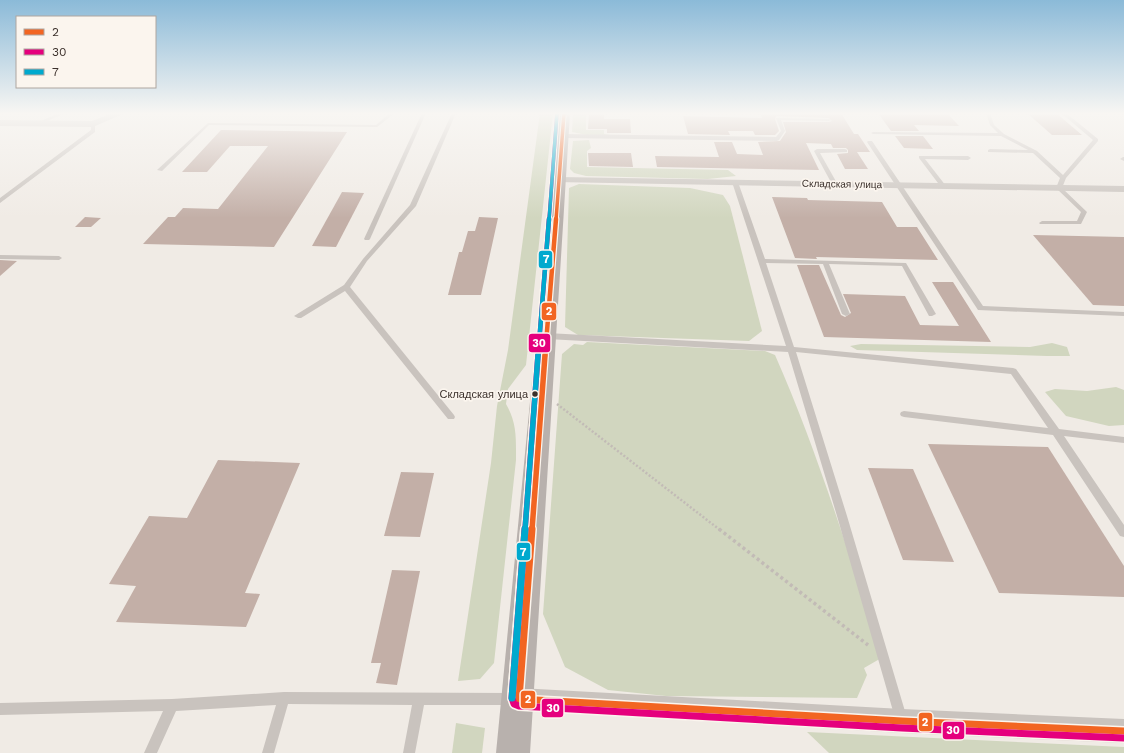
<svg xmlns="http://www.w3.org/2000/svg" width="1124" height="753" font-family="'Work Sans',sans-serif">
<rect width="100%" height="100%" fill="#f0ebe5"/>
<g fill="#d1d6bf">
<path d="M540,113h13l-27,252 -18,24 -2,15c11,19 10,34 10,56l-22,203 -14,16 -22,2 33,-218 6,-57 11,-56z"/>
<path d="M573,113h13v17h18v4l6,1h-23l-15,-3z"/>
<path d="M589,140l2,8 -4,3v16l141,3 8,6 -28,3 -122,-3 -12,-3 -4,-4 3,-28z"/>
<path d="M579,184l111,4 33,7 7,11 32,125 -13,10 -171,-6 -13,-8 4,-139z"/>
<path d="M587,342l178,9 10,4c43,97 74,201 108,302l-19,11 3,7 -10,23 -191,-2 -58,-6 -43,-23 -22,-53 19,-260 12,-10 9,1z"/>
<path d="M1052,343l15,4 3,9h-23l-190,-6 -7,-4 11,-2 169,3z"/>
<path d="M1116,387l8,3v35l-15,1 -43,-10 -21,-24 10,-3 32,2z"/>
<path d="M456,723l29,5 -3,25h-30z"/>
<path d="M807,732l317,15v6h-295z"/>
</g>
<g fill="#c3afa7">
<path d="M589,113h15v6h26l1,14h-24v-4h-19z"/>
<path d="M760,113h81l13,21h4l12,18h-13l11,17h-23l-8,-15 11,-1v-3l-2,-2h-13l-2,-4 -25,-1 13,27 -162,-3 -2,-11 64,1 -5,-15h18l5,12 26,1 -5,-13 22,-1 6,-9 -3,-10h46l3,-1 -3,-3 -53,-2 -1,3 4,12 -4,4h-20l-2,-4h-25l2,4 -42,-1 -5,-18 79,2z"/>
<path d="M878,113h69l12,13 -45,-1 5,6h-28z"/>
<path d="M1027,113h29l26,22h-30z"/>
<path d="M221,130l126,2 -73,115 -131,-3 25,-27h7l8,-9 35,1 50,-63h-38l-23,26h-25z"/>
<path d="M895,136h28l10,13 -29,-1z"/>
<path d="M588,153h43l2,14 -44,-1z"/>
<path d="M342,192l22,1 -28,54 -24,-1z"/>
<path d="M772,197l35,1 1,2 74,2 15,25h20l21,33 -122,-3 1,2 -22,-1z"/>
<path d="M85,217l16,1 -10,9h-16z"/>
<path d="M479,217l19,1 -17,77h-33l11,-43h3l6,-21h7z"/>
<path d="M1033,235l91,2v69l-31,-1z"/>
<path d="M0,260l17,1 -17,15z"/>
<path d="M797,265h22l22,50 4,2 6,-4 -8,-19 62,2 15,29 39,1 -27,-44h21l38,60 -167,-5z"/>
<path d="M928,444l120,3 76,119v31l-125,-4z"/>
<path d="M218,460l82,3 -55,130 15,1 -14,33 -130,-5 20,-36 -27,-2 40,-68 38,2z"/>
<path d="M868,468l45,1 41,93 -51,-2z"/>
<path d="M401,472l33,1 -14,64 -36,-1z"/>
<path d="M392,570l28,1 -23,114 -21,-2 5,-20h-10z"/>
</g>
<g fill="none" stroke-linecap="round" stroke-linejoin="round">
<path stroke="#c2bbb6" stroke-width="2.5" stroke-dasharray="2 2" stroke-linecap="butt" d="M557,404l163,126"/>
<path stroke="#c2bbb6" stroke-width="3.5" stroke-dasharray="3 3" stroke-linecap="butt" d="M719,529l149,116"/>
<g fill="#c9c3be" fill-rule="evenodd">
<path d="M60,113h6l-31,13 -4,-1z"/>
<path d="M390,113h5l-18,14 -168,-2 -47,46 -5,-1 51,-47 168,2z"/>
<path d="M422,113h4l-56,126 -1,1h-4l-1,-1z"/>
<path d="M452,113h4l-40,93 -49,55 -17,26 104,128 1,2 -1,2h-6l-103,-128 -44,27h-3l-4,-2 50,-31 19,-26 47,-54z"/>
<path d="M986,113h4l4,12 10,9 33,17 26,24 30,-35 -32,-27h5l32,26v2l-32,37 -4,10 25,24 -6,12h-41l-1,-1 3,-2h35l4,-9 -25,-24 4,-10 -27,-25 -45,-1v-2l2,-1 38,1 -27,-14 -128,-2 -2,-1 2,-1 125,1 -8,-8z"/>
<path d="M776,118l53,1 2,1 -2,1 -48,-1 4,11 -6,9 -2,1 -215,-3 -3,-2 3,-2 214,3 5,-6z"/>
<path d="M91,123l4,1v8l-95,71v-5l91,-68z"/>
<path d="M868,141h4l111,165 141,6v4l-146,-6 -111,-168z"/>
<path d="M845,149l2,1v2l-27,1 18,32 -5,1 -19,-35 3,-2z"/>
<path d="M919,156h49l3,2 -3,2 -43,-1 21,27 -3,2 -2,-1 -22,-29z"/>
<path d="M1123,157h1v4l-4,-2z"/>
<path d="M735,180l3,2 27,77 141,4 30,51 -4,2h-3l-27,-50 -73,-2 21,50 -4,2 -4,-2 -19,-50 -57,-1 28,84 219,21 3,1 43,60 65,8v6l-60,-7 60,89v12l-4,-1 -67,-101 -149,-18 -3,-1 -1,-2 1,-2 3,-1 144,17 -37,-54 -215,-22 51,164 60,202 -2,4 -4,2 -4,-2 -2,-4 -58,-202 -49,-164 -241,-13 -4,-3 4,-3 239,13 -54,-164z"/>
<path d="M0,255l59,1 3,2 -3,2 -59,-1z"/>
<path d="M284,692l227,1 4,2 2,4 -2,4 -4,2h-87l-9,48h-12l9,-48 -124,-1 -14,49h-12l14,-48 -100,6 -19,42h-13l19,-42 -163,4v-12l172,-4z"/>
</g>
<g fill="#c9c3be" fill-rule="evenodd">
<path d="M113,113h12l-32,14 -93,-1v-6l92,1z"/>
<path d="M559,177l565,9v6l-569,-10 -1,-2 1,-2z"/>
<path d="M519,688l383,21 222,10v24l-222,-10 -383,-23 -8,-3 -3,-8 3,-8z"/>
</g>
<path fill="#b8b1ad" fill-rule="evenodd" d="M558,113h12l-40,640h-34z"/>
<defs>
<path id="bus-1-far3" d="M556,220l8,-107"/>
<path id="bus-1-far2" d="M545,356l11,-137"/>
<path id="bus-1-far1" d="M532,530l13,-175"/>
<path id="bus-1" d="M532,529l-13,170 383,22 222,10"/>
<path id="bus-2-far3" d="M549,220l8,-107"/>
<path id="bus-2-far2" d="M538,356l11,-137"/>
<path id="bus-2-far1" d="M525,530l13,-175"/>
<path id="bus-2" d="M525,529l-13,169 2,6 5,2 383,22 222,10"/>
<path id="bus-3-far3" d="M549,220l8,-107"/>
<path id="bus-3-far2" d="M538,356l11,-137"/>
<path id="bus-3-far1" d="M525,530l13,-175"/>
<path id="bus-3" d="M512,698l13,-169"/>
</defs>
<use href="#bus-1-far3" stroke="#fbf5ee" stroke-width="5.5"/>
<use href="#bus-1-far2" stroke="#fbf5ee" stroke-width="7"/>
<use href="#bus-1-far1" stroke="#fbf5ee" stroke-width="8"/>
<use href="#bus-1" stroke="#fbf5ee" stroke-width="10"/>
<use href="#bus-2-far3" stroke="#fbf5ee" stroke-width="5.5"/>
<use href="#bus-2-far2" stroke="#fbf5ee" stroke-width="7"/>
<use href="#bus-2-far1" stroke="#fbf5ee" stroke-width="8"/>
<use href="#bus-2" stroke="#fbf5ee" stroke-width="10"/>
<use href="#bus-3-far3" stroke="#fbf5ee" stroke-width="5.5"/>
<use href="#bus-3-far2" stroke="#fbf5ee" stroke-width="7"/>
<use href="#bus-3-far1" stroke="#fbf5ee" stroke-width="8"/>
<use href="#bus-3" stroke="#fbf5ee" stroke-width="10"/>
<use href="#bus-1-far3" stroke="#f26522" stroke-width="3.5"/>
<use href="#bus-1-far2" stroke="#f26522" stroke-width="4.5"/>
<use href="#bus-1-far1" stroke="#f26522" stroke-width="5.5"/>
<use href="#bus-1" stroke="#f26522" stroke-width="7"/>
<use href="#bus-2-far3" stroke="#e5007d" stroke-width="3.5"/>
<use href="#bus-2-far2" stroke="#e5007d" stroke-width="4.5"/>
<use href="#bus-2-far1" stroke="#e5007d" stroke-width="5.5"/>
<use href="#bus-2" stroke="#e5007d" stroke-width="7"/>
<use href="#bus-3-far3" stroke="#00a9ce" stroke-width="3.5"/>
<use href="#bus-3-far2" stroke="#00a9ce" stroke-width="4.5"/>
<use href="#bus-3-far1" stroke="#00a9ce" stroke-width="5.5"/>
<use href="#bus-3" stroke="#00a9ce" stroke-width="7"/>
</g>
<linearGradient id="sky" x2="0" y2="1"><stop stop-color="#8bbad8"/><stop offset="0.52" stop-color="#f8f6f3"/><stop offset="1" stop-color="#f8f6f3" stop-opacity="0"/></linearGradient>
<rect width="1124" height="218" fill="url(#sky)"/>
<circle fill="#3b302b" stroke="#fbf5ee" stroke-width="1.5" cx="535" cy="394" r="3.5"/>
<g text-anchor="middle" dominant-baseline="central" stroke-width="3.5" stroke-linejoin="round" paint-order="stroke">
<g font-size="10" fill="#3b302b" stroke="#fbf5ee">
<text transform="translate(842 184) rotate(1)">Складская улица</text>
</g>
<g font-size="11" fill="#3b302b" stroke="#fbf5ee" text-anchor="end">
<text x="528" y="394">Складская улица</text>
</g>
</g>
<g stroke="#fbf5ee" stroke-width="1.5">
<rect x="538" y="250" width="15" height="19" rx="4" fill="#00a9ce"/>
<rect x="541" y="302" width="16" height="19" rx="4" fill="#f26522"/>
<rect x="528" y="333" width="23" height="20" rx="4" fill="#e5007d"/>
<rect x="516" y="542" width="15" height="19" rx="4" fill="#00a9ce"/>
<rect x="520" y="690" width="16" height="19" rx="4" fill="#f26522"/>
<rect x="541" y="698" width="23" height="20" rx="4" fill="#e5007d"/>
<rect x="918" y="712" width="15" height="20" rx="4" fill="#f26522"/>
<rect x="942" y="721" width="23" height="19" rx="4" fill="#e5007d"/>
</g>
<g font-size="11" text-anchor="middle" font-weight="bold" fill="#fff">
<text x="546" y="263">7</text>
<text x="549" y="315">2</text>
<text x="539" y="347">30</text>
<text x="523" y="556">7</text>
<text x="528" y="703">2</text>
<text x="553" y="712">30</text>
<text x="925" y="726">2</text>
<text x="953" y="734">30</text>
</g>
<rect x="16" y="16" width="140" height="72" fill="#fbf5ee" stroke="#aea6a0"/>
<rect x="24" y="29" width="20" height="6" fill="#f26522" stroke="#aea6a0"/>
<text x="52" y="36" font-size="12" fill="#3b302b">2</text>
<rect x="24" y="49" width="20" height="6" fill="#e5007d" stroke="#aea6a0"/>
<text x="52" y="56" font-size="12" fill="#3b302b">30</text>
<rect x="24" y="69" width="20" height="6" fill="#00a9ce" stroke="#aea6a0"/>
<text x="52" y="76" font-size="12" fill="#3b302b">7</text>
</svg>
